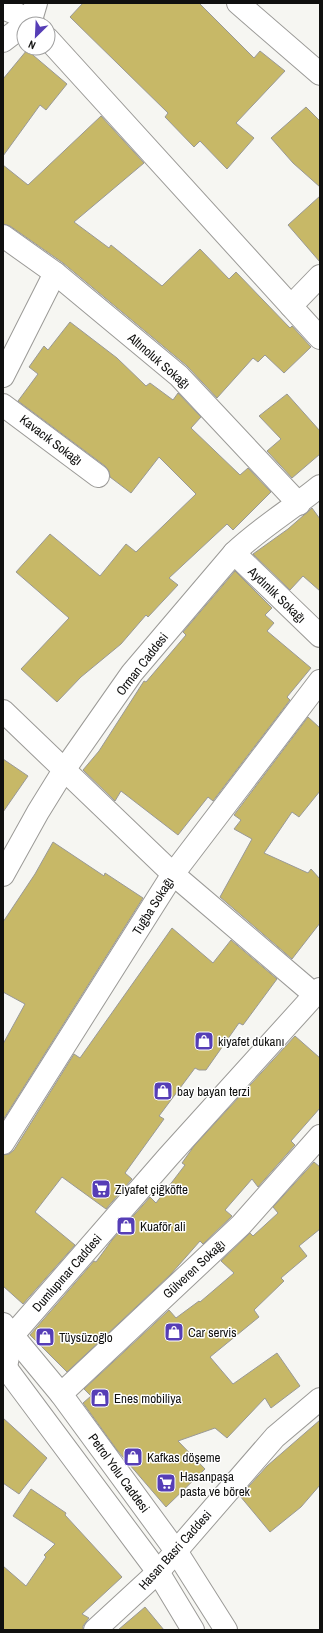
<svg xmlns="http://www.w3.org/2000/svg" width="323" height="1633" font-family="'Archivo Narrow',sans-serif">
<rect width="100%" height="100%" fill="#f6f6f2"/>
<g fill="#c7b867" stroke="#9a9996">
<path d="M83,3h116l55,55 6,-7 25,20 -49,52 18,15 -27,31 -27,-28 -6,6 -29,-30 3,-4 -98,-96z"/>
<path d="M27,50l40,34 -21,26 -6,-5 -37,51v-77z"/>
<path d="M306,107l14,14v66l-27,-24 -22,-25z"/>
<path d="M101,116l43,47 -70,59 35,26 2,-3 51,41 38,-37 29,30 7,-7 54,56 2,-2 19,21 -27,26 -19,-18 -7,7 -5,-4 -36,40 -30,-32 -124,-103 -53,-37 -7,-2v-59l25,20z"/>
<path d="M320,196v66l-32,-37z"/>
<path d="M70,322l47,36 29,28 4,-3 23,17 5,-7 23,24 -10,11 49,47 8,-7 23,24 -38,38 -6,-6 -58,54 9,7 -30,32 -2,-2 -25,29 -40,33 -24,25 -36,-33 48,-51 -53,-46 34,-38 50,42 26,-32 10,8 60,-58 -37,-37 -28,36 -21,-16 -1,-6 -4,-5 -87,-65 20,-27 -9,-7 15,-21 4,4z"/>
<path d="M287,394l33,37v23l-28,24 -25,-27 14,-12 -22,-23z"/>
<path d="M312,508l8,11v72l-17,-15 -13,14 -37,-36 35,-25z"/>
<path d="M235,571l37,37 -7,7 9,8 -7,8 44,37 -24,29 3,3 -77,101 -5,-4 -30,38 -57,-44 -6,10 -32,-31 16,-19 45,-70 2,1 40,-47 -3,-3z"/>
<path d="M308,717l12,11v63l-21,26 -7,-5 -28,41 44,20 3,-4 9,10v44l-28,36 -72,-62 32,-58 -18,-10 7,-9 -7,-5z"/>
<path d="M3,759l25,17 -25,36z"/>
<path d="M53,842l51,34 1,-3 38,25 -140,222v-76l22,-40 -22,-12v-70l32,-48z"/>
<path d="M172,928l41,35 18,-23 46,39 -34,46 -4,-2 -33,47h-7l-4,-2 -36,48 5,3 -39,54 7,6 -26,30 -44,-32 -27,35 40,33 -52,59 -20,-18v-131l6,-1 5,-4 60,-96 6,4z"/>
<path d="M295,1036l25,22v50l-29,33 4,4 -37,42 -6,-8 -27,31 7,6 -29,28 -3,-3 -29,33 -104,98 -37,-37 64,-74 2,1 16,-22 38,-43 6,6 29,-38 -3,-2 12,-17z"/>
<path d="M314,1162l6,5v62l-21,17 8,10 -26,22 3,3 -30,29 5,7 -49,40 23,27 44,-31 23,33 -29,22 -6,-10 -38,40 -12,-10 -37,13 27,28 -39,38 -49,-57 -34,-47 8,-7 -7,-7 85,-79 7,8 23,-17 1,1 34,-29 -13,-12 29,-28 3,3 25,-23 -5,-6z"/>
<path d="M3,1418l44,40 -28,36 -16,-11z"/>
<path d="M320,1420v65l-19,22 -31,25 -30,-36 27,-30z"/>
<path d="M31,1489l35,24 -1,2 57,62 -40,37 7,4 -6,8v4h-80v-64l23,20 20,-29 -2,-2 11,-11 -42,-28z"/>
<path d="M145,1607l19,23h-46z"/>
</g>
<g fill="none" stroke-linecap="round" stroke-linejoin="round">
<defs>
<g id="minor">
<path d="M238,3l82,71"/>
<path d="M3,8l28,12 3,4"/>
<path d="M26,24l5,-4 5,-17"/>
<path d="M48,39l272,299"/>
<path d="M3,41l21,-16"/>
<path d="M3,236l52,37 124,103 120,128"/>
<path d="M291,306l29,-30"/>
<path d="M3,376l52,-103"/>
<path d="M3,405l95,71"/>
<path d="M234,553l86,83"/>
<path d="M3,711l170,163 142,121"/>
<path d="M3,875l35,-63 26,-42 68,-97 102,-120c26,-25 58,-44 86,-67"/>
<path d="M3,1143l170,-269 147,-193"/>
<path d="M6,1367l6,-31 156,-179 152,-168"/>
<path d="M61,1394l180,-169 79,-89"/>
<path d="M95,1630l63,-58 117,-135 45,-38"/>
</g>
<g id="major">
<path d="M3,1324l58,70 115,157 50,79"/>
<path d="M3,1364l155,208 35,58"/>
</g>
</defs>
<use href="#minor" stroke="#9b9a97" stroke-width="24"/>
<use href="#major" stroke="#9b9a97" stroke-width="24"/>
<use href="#minor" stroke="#fff" stroke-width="22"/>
<use href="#major" stroke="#fff" stroke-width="22"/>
</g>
<defs>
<symbol id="shop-square" viewBox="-11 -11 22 22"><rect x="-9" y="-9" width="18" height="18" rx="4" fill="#563eb6" stroke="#fff"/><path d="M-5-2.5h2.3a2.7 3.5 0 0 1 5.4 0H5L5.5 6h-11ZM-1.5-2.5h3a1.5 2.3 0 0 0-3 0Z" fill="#fff"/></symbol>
<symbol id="supermarket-square" viewBox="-11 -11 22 22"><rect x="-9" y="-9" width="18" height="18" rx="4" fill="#563eb6" stroke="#fff"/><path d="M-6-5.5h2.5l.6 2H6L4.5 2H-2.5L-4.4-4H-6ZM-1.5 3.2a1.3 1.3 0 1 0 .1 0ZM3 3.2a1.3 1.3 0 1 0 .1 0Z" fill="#fff"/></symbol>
</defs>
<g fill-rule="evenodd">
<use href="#shop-square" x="193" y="1030" width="22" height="22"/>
<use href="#shop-square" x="152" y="1080" width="22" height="22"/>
<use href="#supermarket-square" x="90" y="1178" width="22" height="22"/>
<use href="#shop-square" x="115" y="1215" width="22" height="22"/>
<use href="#shop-square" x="163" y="1321" width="22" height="22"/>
<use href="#shop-square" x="34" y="1326" width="22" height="22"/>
<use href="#shop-square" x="89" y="1387" width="22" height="22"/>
<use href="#shop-square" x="122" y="1446" width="22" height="22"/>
<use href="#supermarket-square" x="155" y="1472" width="22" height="22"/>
</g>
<g text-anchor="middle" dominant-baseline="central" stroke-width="3" stroke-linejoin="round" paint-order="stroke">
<g font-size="13" fill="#10100f" stroke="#fff">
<text transform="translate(159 361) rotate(41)">Altınoluk Sokağı</text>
<text transform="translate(51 440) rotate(37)">Kavacık Sokağı</text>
<text transform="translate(277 595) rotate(44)">Aydınlık Sokağı</text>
<text transform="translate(142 664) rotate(-52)">Orman Caddesi</text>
<text transform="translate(153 906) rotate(-58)">Tuğba Sokağı</text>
<text transform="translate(194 1269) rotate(-43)">Gülveren Sokağı</text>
<text transform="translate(67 1273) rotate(-49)">Dumlupınar Caddesi</text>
<text transform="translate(119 1473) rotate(54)">Petrol Yolu Caddesi</text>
<text transform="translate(175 1550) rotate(-48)">Hasan Basri Caddesi</text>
</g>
<g font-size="13" fill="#10100f" stroke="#fff" text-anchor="start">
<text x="218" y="1041">kiyafet dukanı</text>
<text x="177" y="1091">bay bayan terzi</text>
<text x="115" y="1189">Ziyafet çiğköfte</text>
<text x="140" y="1226">Kuaför ali</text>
<text x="188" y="1332">Car servis</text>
<text x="59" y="1337">Tüysüzoğlo</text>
<text x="114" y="1398">Enes mobiliya</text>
<text x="147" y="1457">Kafkas döşeme</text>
<text x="180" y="1476">Hasanpaşa<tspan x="180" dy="15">pasta ve börek</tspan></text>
</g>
</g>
<rect width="323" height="1633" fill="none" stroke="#10100f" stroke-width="8"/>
<g transform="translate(36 36) rotate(204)"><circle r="19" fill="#ffffff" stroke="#9f9f9f"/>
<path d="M0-3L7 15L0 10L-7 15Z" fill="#563eb6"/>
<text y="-6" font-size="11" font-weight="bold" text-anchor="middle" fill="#10100f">N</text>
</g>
</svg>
